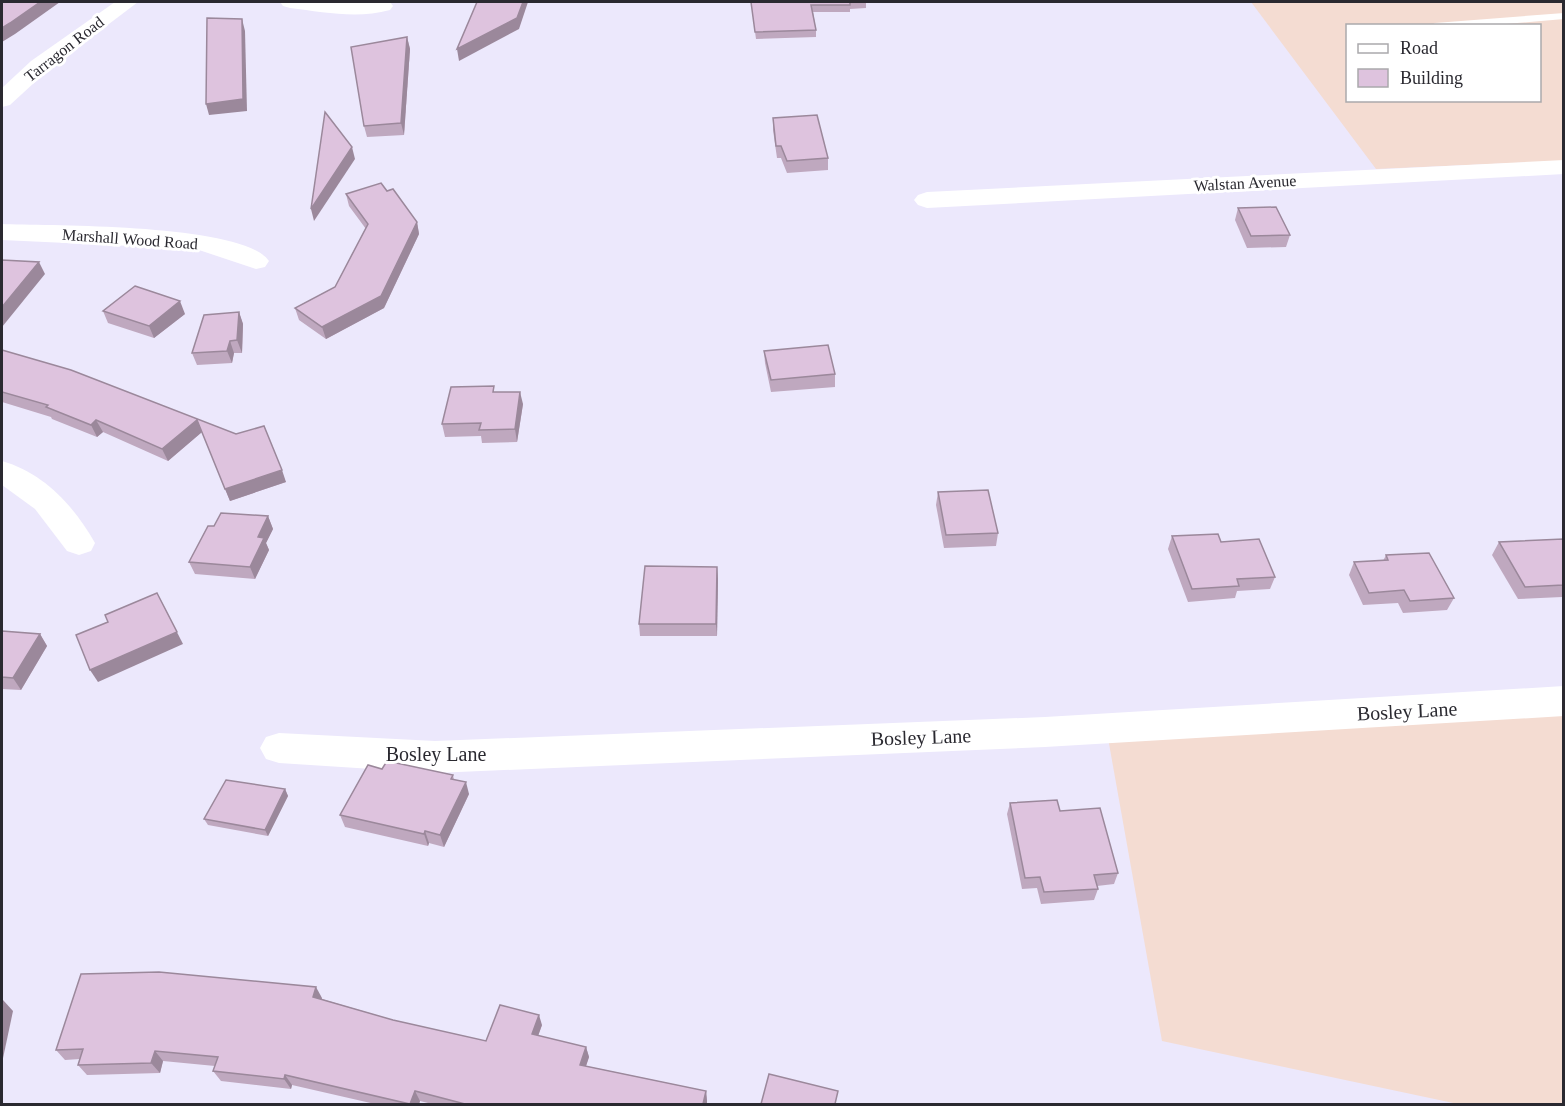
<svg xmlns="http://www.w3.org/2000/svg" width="1565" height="1106" font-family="Georgia,serif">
<rect width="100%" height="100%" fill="#ece8fc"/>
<g fill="#f4dcd2" fill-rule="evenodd">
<path d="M1251,2h312v159l-187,8zM1348,26h192v74h-192z"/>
<path d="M1563,710v394h-105l-296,-63 -54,-303z"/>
</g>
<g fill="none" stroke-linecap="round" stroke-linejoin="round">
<path fill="#fff" fill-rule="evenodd" d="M1564,13v6l-82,7h-52l5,-3z"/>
<g fill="#fff" fill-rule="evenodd">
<path d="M115,2h23l-91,69 -37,34 -8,2v-19l29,-27z"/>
<path d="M280,2h110l3,4 -3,4c-33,9 -67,2 -100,-2l-7,-2z"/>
<path d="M1564,160v14l-637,34 -9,-3 -4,-5 4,-5 9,-3z"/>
<path d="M2,224c49,2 241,-1 267,37l-4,6 -9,2 -60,-20 -194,-9z"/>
<path d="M2,461c42,12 72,45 93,82l-4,8 -12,4 -12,-4 -32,-42 -33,-24z"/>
<path d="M1564,686v30l-519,31 -610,26 -156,-10 -13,-4 -6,-11 6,-11 13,-4 156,8 610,-24z"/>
</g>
</g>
<g fill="#bfa8bf">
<path d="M751,2h115v6l-16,1v3h-37l3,18v7l-60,2z"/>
<path d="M407,37l3,12 -6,86 -37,2 -3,-11z"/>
<path d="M773,118l55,40v12l-41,3 -6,-15h-4l-4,-28z"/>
<path d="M387,191l30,31 2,12 -35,74 -58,31 -27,-19 -4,-12 40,-21 31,-58 -17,-23 -3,-12z"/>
<path d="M1238,208l52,27 -4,12 -39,1 -12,-28z"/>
<path d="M103,311l82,3 -31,24 -46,-15z"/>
<path d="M239,312l4,12 -1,29h-8l-2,10 -35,2 -5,-12z"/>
<path d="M2,350l234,84 50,48 -56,19 -28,-69 -34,29 -65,-29 -6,5 -45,-18 -1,-2 -49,-15z"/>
<path d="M764,351l71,23v13l-64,5 -6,-29z"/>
<path d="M495,392l28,12 -6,38 -35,1 -1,-7 -36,1 -3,-13z"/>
<path d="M938,492l60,41 -2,13 -52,2 -8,-43z"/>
<path d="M268,516l5,13 -7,14 3,7 -14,29 -60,-5 -6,-12 25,-36z"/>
<path d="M1172,536l49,6 54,35 -5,12 -33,2 -2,7 -47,4 -20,-53z"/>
<path d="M1563,539v56l-1,2 -44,2 -26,-44 7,-13z"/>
<path d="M1386,555l68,43 -7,12 -44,3 -5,-10 -35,2 -14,-30 5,-13 29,-1z"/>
<path d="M717,567l1,12 -1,57h-77l-1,-12z"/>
<path d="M2,631l38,3 7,12 -26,44 -19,-1z"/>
<path d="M382,769l71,6 1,5 15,14 -25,53 -15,-4 -1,3 -83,-19 -5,-12z"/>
<path d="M285,789l3,7 -20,40 -60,-11 -4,-6z"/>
<path d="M1010,803l50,8 58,62 -4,11 -17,2 1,3 -4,11 -53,4 -4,-16 -15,1 -15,-75z"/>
<path d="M322,998v1l71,21 93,21 56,-16 -4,11 48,11 3,10 -3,9 120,25 1,10v3h-275l-12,-3 -1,3h-44l-83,-19 -1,4 -70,-8 -8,-10 2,-5 -52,-5 -3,12 -73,2 -9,-10 2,-6 -15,1 -9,-10z"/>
</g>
<g fill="#9b889b">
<path d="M40,2h20l-45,32 -13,8v-14z"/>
<path d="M523,2h5l-9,27 -60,32 -2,-12z"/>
<path d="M242,19l3,12 2,80 -38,4 -3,-11z"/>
<path d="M407,37l3,12 -6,86 -3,-12z"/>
<path d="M352,147l3,12 -41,62 -3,-12z"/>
<path d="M417,222l2,12 -35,74 -58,31 -4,-12z"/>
<path d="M39,262l6,12 -43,53v-20z"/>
<path d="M180,301l5,13 -31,24 -5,-12z"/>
<path d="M239,312l4,12 -1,29 -5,-13z"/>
<path d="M230,341l4,12 -2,10 -5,-12z"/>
<path d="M520,392l3,12 -6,38 -2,-13z"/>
<path d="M96,420l7,12 -6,5 -6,-12z"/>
<path d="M197,420l5,12 -34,29 -6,-12z"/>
<path d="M282,470l4,12 -56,19 -5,-12z"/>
<path d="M268,516l5,13 -7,14 3,7 -14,29 -5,-12 8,-30z"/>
<path d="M717,567l1,12 -1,57 -1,-12z"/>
<path d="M157,593l26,51 -85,38 -8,-12z"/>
<path d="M40,634l7,12 -26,44 -8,-12z"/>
<path d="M466,782l3,12 -25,53 -4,-12z"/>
<path d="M285,789l3,7 -20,40 -3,-6z"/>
<path d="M425,831l4,12 -1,3 -4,-12z"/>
<path d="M316,987l6,11 -3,9 -6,-10z"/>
<path d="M3,1000l10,11 -11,52v-57z"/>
<path d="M539,1015l3,10 -7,19 -3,-10z"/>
<path d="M586,1047l3,10 -6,18 -3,-10z"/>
<path d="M155,1051l8,10 -3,12 -9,-10z"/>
<path d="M285,1075l7,10 -1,4 -7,-10z"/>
<path d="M415,1091l5,10 -1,3h-9z"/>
<path d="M706,1091l1,10v3h-4z"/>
</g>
<g fill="#dec3de" stroke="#9b889b" stroke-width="1.5">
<path d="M2,2h38l-30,21 -8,5z"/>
<path d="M477,2h46l-6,16 -60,31z"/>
<path d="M751,2h105h-6v3h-39l5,25 -61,2z"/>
<path d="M207,18l35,1 1,80 -37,5z"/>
<path d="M407,37l-6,86 -37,3 -13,-79z"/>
<path d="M325,112l27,35 -41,62z"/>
<path d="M817,115l11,43 -41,3 -6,-15h-5l-3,-28z"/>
<path d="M381,183l6,8 6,-2 24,33 -36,74 -59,31 -27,-19 40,-21 33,-63 -22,-30z"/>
<path d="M1276,207l14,28 -39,1 -13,-28z"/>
<path d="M2,260l37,2 -37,45z"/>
<path d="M135,286l45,15 -31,25 -46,-15z"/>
<path d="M239,312l-2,28 -7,1 -3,10 -35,2 12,-38z"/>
<path d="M828,345l7,29 -64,6 -7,-29z"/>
<path d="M2,350l69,20 165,64 28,-8 18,44 -57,19 -28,-69 -35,29 -66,-29 -5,5 -45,-18 2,-2 -46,-13z"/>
<path d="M494,386l-1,6h27l-5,37 -36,1 2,-7 -39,1 9,-37z"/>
<path d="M988,490l10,43 -52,2 -8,-43z"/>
<path d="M221,513l47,3 -10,21 6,1 -14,29 -61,-5 19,-36h6z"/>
<path d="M1218,534l3,8 38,-3 16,38 -38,2 2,7 -47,3 -20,-53z"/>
<path d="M1563,539v46l-38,2 -26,-45z"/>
<path d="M1429,553l25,45 -44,3 -6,-11 -35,3 -15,-31 34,-2 -2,-5z"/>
<path d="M645,566l72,1 -1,57h-77z"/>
<path d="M157,593l20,39 -87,38 -14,-35 32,-13 -3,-7z"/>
<path d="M2,631l38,3 -27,44 -11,-1z"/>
<path d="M387,761l66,14 -2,4 15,3 -26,53 -15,-4 -1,3 -84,-19 28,-50 14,4z"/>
<path d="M226,780l59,9 -20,41 -61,-11z"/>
<path d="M1057,800l3,11 40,-3 18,65 -24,2 4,14 -54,3 -4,-15 -15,1 -15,-75z"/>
<path d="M159,972l157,15 -3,10 80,23 93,21 14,-36 39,10 -7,19 54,13 -6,18 126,26 -3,13h-238l-50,-13 -5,13 -125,-29 -1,4 -71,-8 5,-14 -63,-6 -4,12 -73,2 5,-16 -27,1 25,-76z"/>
<path d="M769,1074l69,17 -3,13h-74z"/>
</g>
<g text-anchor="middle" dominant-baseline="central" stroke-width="6" stroke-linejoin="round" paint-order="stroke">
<g font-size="16" fill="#2a2930" stroke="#fff">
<text transform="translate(64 49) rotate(-38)">Tarragon Road</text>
<text transform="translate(1245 183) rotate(-3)">Walstan Avenue</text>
<text transform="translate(130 239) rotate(4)">Marshall Wood Road</text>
</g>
<g font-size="20" fill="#2a2930" stroke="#fff">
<text transform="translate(1407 711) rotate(-3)">Bosley Lane</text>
<text transform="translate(921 737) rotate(-2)">Bosley Lane</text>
<text x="436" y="754">Bosley Lane</text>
</g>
</g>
<rect width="1565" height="1106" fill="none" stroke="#2a2930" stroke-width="6"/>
<rect x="1346" y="24" width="195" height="78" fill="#ffffff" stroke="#aaa9ac" stroke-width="1.5"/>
<rect x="1358" y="44" width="30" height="9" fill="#ffffff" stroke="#aaa9ac" stroke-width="1.5"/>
<text x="1400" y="54" font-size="18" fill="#2a2930">Road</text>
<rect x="1358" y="69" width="30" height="18" fill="#dec3de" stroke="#aaa9ac" stroke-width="1.5"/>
<text x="1400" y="84" font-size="18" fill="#2a2930">Building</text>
</svg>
